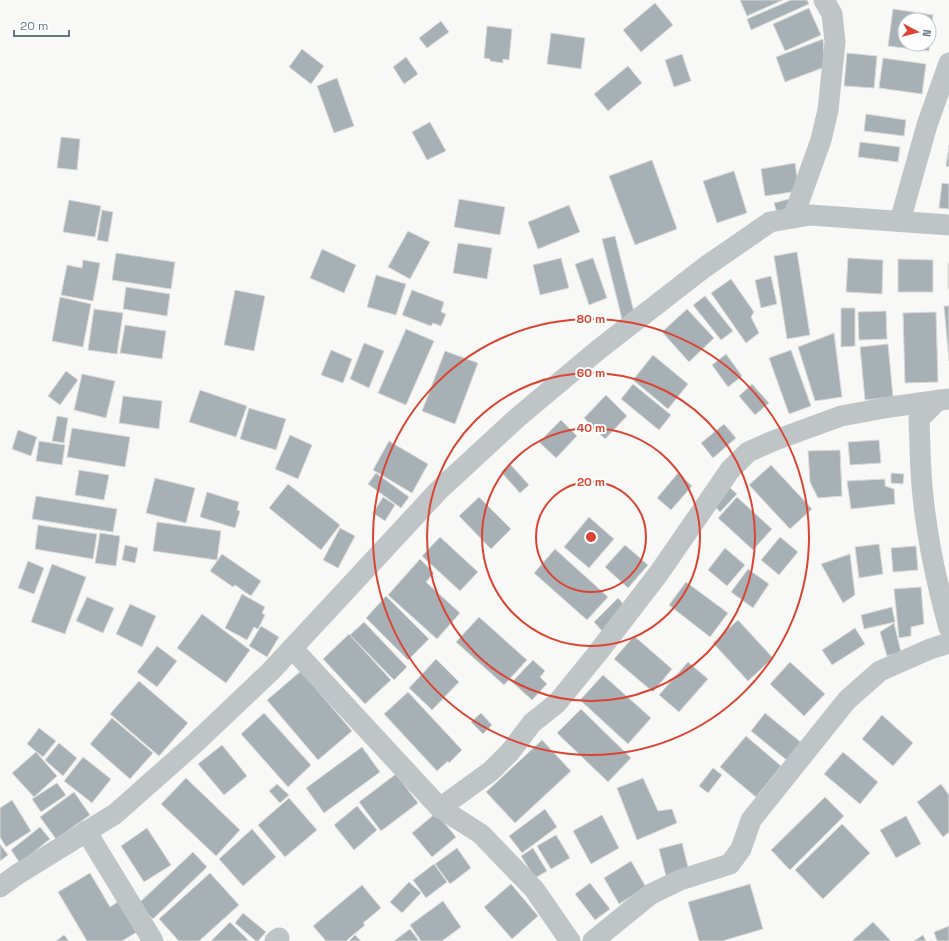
<svg xmlns="http://www.w3.org/2000/svg" width="949" height="941" font-family="'Space Grotesk',sans-serif">
<rect width="100%" height="100%" fill="#f8f8f6"/>
<g fill="#a7b1b5" stroke="#dadad8" fill-rule="evenodd">
<path d="M740,0h43l-36,16z"/>
<path d="M791,0h16l2,4 -58,26 -4,-11z"/>
<path d="M655,3l18,22 -32,27 -18,-22z"/>
<path d="M809,8l12,27 -36,16 -12,-27z"/>
<path d="M893,9l40,6 -4,36 -41,-5zM905,20h24v24h-24z"/>
<path d="M441,21l8,11 -22,16 -8,-10z"/>
<path d="M487,26l25,3 -3,31 -6,-1v4l-13,-2v-2l-6,-1z"/>
<path d="M551,33l34,5 -4,31 -34,-5z"/>
<path d="M823,39l2,28 -40,15 -9,-25z"/>
<path d="M302,49l22,17 -13,18 -22,-17z"/>
<path d="M847,53l30,3 -3,32 -30,-2z"/>
<path d="M682,54l9,27 -17,6 -9,-27z"/>
<path d="M406,57l12,17 -14,10 -11,-17z"/>
<path d="M883,58l43,6 -4,30 -43,-6z"/>
<path d="M628,66l14,17 -34,28 -14,-17z"/>
<path d="M337,78l17,48 -20,7 -17,-47z"/>
<path d="M866,114l40,6 -2,16 -40,-5z"/>
<path d="M430,122l16,29 -19,9 -15,-28z"/>
<path d="M61,137l19,2 -3,31 -20,-2z"/>
<path d="M860,142l40,5 -2,15 -40,-5z"/>
<path d="M949,145v22l-3,-1z"/>
<path d="M652,160l25,69 -42,16 -26,-69z"/>
<path d="M795,163l4,28 -34,5 -4,-27z"/>
<path d="M734,171l13,42 -30,10 -14,-42z"/>
<path d="M942,183l7,1v25l-10,-1z"/>
<path d="M459,199l46,8 -5,28 -46,-8z"/>
<path d="M789,199l4,12 -15,5 -4,-13z"/>
<path d="M69,200l32,6 -6,31 -32,-5z"/>
<path d="M569,205l11,27 -42,17 -10,-27z"/>
<path d="M102,210l11,2 -5,30 -11,-2z"/>
<path d="M408,231l22,11 -20,37 -22,-12z"/>
<path d="M615,236l20,80 -13,3 -20,-80z"/>
<path d="M458,243l34,5 -5,31 -34,-6z"/>
<path d="M322,249l34,16 -12,28 -34,-15z"/>
<path d="M797,252l13,83 -23,4 -13,-83z"/>
<path d="M116,253l59,9 -4,27 -59,-9z"/>
<path d="M561,258l8,30 -29,7 -7,-30z"/>
<path d="M593,258l14,40 -18,7 -14,-41z"/>
<path d="M848,258l35,2 -1,34 -36,-2z"/>
<path d="M898,259l35,1v32h-35z"/>
<path d="M83,260l17,3 -7,38 -32,-6 6,-30 15,3z"/>
<rect x="948" y="263" width="1" height="26"/>
<path d="M376,275l30,9 -10,31 -29,-8z"/>
<path d="M771,276l6,28 -16,4 -6,-28z"/>
<path d="M731,279l23,33 -3,5 8,16 -13,10 -35,-50z"/>
<path d="M126,287l44,7 -3,22 -44,-7z"/>
<path d="M235,290l30,6 -11,55 -30,-6z"/>
<path d="M412,290l32,12 -3,10 5,2 -5,12 -8,-3 -2,3 -29,-11z"/>
<path d="M705,296l28,35 -12,9 -28,-35z"/>
<path d="M60,297l31,7 -8,43 -31,-6z"/>
<path d="M944,306h5v55z"/>
<path d="M841,308h14v38l-14,1z"/>
<path d="M94,309l29,4 -6,41 -29,-4z"/>
<path d="M687,309l27,29 -25,24 -27,-30z"/>
<path d="M886,311l1,28 -28,1 -1,-28z"/>
<path d="M936,312l2,70 -33,1 -2,-70z"/>
<path d="M125,325l41,6 -4,28 -42,-6z"/>
<path d="M406,329l28,12 -28,64 -28,-12z"/>
<path d="M834,333l8,64 -27,4 -17,-54z"/>
<path d="M364,343l20,8 -15,37 -19,-9z"/>
<path d="M888,344l5,53 -28,3 -5,-53z"/>
<path d="M331,350l21,9 -9,24 -22,-8z"/>
<path d="M791,350l20,56 -22,8 -20,-56z"/>
<path d="M445,351l33,12 -23,61 -33,-13z"/>
<path d="M726,354l16,22 -14,11 -16,-22z"/>
<path d="M653,355l35,29 -20,25 -35,-29z"/>
<path d="M66,371l12,9 -18,25 -12,-9z"/>
<path d="M82,374l33,7 -9,37 -32,-8z"/>
<path d="M633,384l38,31 -12,15 -38,-31z"/>
<path d="M752,384l17,19 -14,12 -16,-19z"/>
<path d="M200,390l47,16 -11,31 -47,-15z"/>
<path d="M606,395l21,21 -22,23 -21,-21z"/>
<path d="M123,396l39,5 -3,28 -40,-6z"/>
<path d="M249,408l37,11 -10,31 -36,-11z"/>
<path d="M57,416l11,2 -4,25 -12,-2z"/>
<path d="M561,420l16,16 -21,22 -17,-16z"/>
<path d="M724,424l12,14 -23,20 -12,-15z"/>
<path d="M72,428l58,9 -5,30 -58,-10z"/>
<path d="M18,430l19,7 -6,19 -19,-7z"/>
<path d="M290,435l22,10 -14,34 -23,-10z"/>
<path d="M879,440l2,23 -31,2 -2,-23z"/>
<path d="M39,441l26,4 -3,20 -26,-4z"/>
<path d="M389,441l39,23 -16,29 -39,-23z"/>
<path d="M840,450l2,46 -24,2 -8,-16 -2,-31z"/>
<path d="M510,464l19,21 -9,8 -19,-21z"/>
<path d="M771,465l41,44 -22,20 -41,-44z"/>
<path d="M79,470l30,5 -5,25 -29,-5z"/>
<path d="M376,473l33,24 -8,11 -33,-24z"/>
<path d="M678,473l14,13 -21,24 -14,-12z"/>
<path d="M891,473l13,1 -1,10 -12,-1z"/>
<path d="M155,478l40,10 -9,35 -40,-10z"/>
<path d="M885,479v7l9,3 1,15 -44,5 -4,-28z"/>
<path d="M288,484l52,41 -19,25 -52,-42z"/>
<path d="M728,486l9,8 -17,18 -8,-9z"/>
<path d="M207,492l32,10 -2,8 3,1 -5,17 -35,-11z"/>
<path d="M36,496l81,13 -4,23 -81,-13z"/>
<path d="M383,497l12,8 -10,16 -12,-8z"/>
<path d="M479,497l32,32 -20,20 -32,-33z"/>
<path d="M737,497l35,32 -19,21 -35,-32z"/>
<path d="M589,517l25,22 -25,29 -25,-21z"/>
<path d="M157,522l64,9 -4,29 -64,-9z"/>
<path d="M38,525l59,9 -4,25 -58,-10z"/>
<path d="M340,528l15,8 -17,32 -15,-8z"/>
<path d="M100,533l20,3 -4,30 -21,-3z"/>
<path d="M440,537l38,35 -18,19 -38,-35z"/>
<path d="M780,537l18,15 -19,23 -18,-15z"/>
<path d="M879,544l4,30 -24,4 -4,-31z"/>
<path d="M125,545l13,3 -3,15 -13,-3z"/>
<path d="M625,545l23,20 -20,23 -23,-21z"/>
<path d="M916,546l2,24 -25,2 -2,-24z"/>
<path d="M725,548l20,17 -18,21 -19,-16z"/>
<path d="M555,549l53,48 -21,23 -53,-47z"/>
<path d="M222,554l39,27 -10,15 -16,-11 -2,2 -23,-16z"/>
<path d="M850,554l5,41 -12,8 -22,-39z"/>
<path d="M420,559l14,14 -8,9 34,31 -23,26 -49,-44z"/>
<path d="M28,561l16,7 -10,26 -16,-6z"/>
<path d="M52,564l34,13 -21,57 -34,-12z"/>
<path d="M748,569l21,15 -16,24 -22,-16z"/>
<path d="M686,582l42,31 -18,24 -41,-32z"/>
<path d="M921,587l3,37 -13,3v9l-12,2 -5,-49z"/>
<path d="M242,594l23,13 -3,6 3,2 -7,14 -4,-2 -7,13 -22,-12z"/>
<path d="M386,596l43,43 -21,21 -42,-42z"/>
<path d="M87,597l27,11 -11,25 -27,-12z"/>
<path d="M618,598l8,9 -24,24 -8,-9z"/>
<path d="M130,604l26,12 -14,31 -26,-13z"/>
<path d="M892,607l3,15 -31,7 -3,-14z"/>
<path d="M202,614l48,36 -24,33 -49,-35z"/>
<path d="M479,617l48,43 -23,25 -48,-43z"/>
<path d="M738,620l35,38 -25,23 -35,-38z"/>
<path d="M364,622l43,45 -13,13 -44,-45z"/>
<path d="M894,623l7,29 -14,4 -7,-24z"/>
<path d="M261,626l18,11 -12,20 -18,-11z"/>
<path d="M855,628l10,16 -33,21 -10,-15z"/>
<path d="M349,634l42,46 -26,24 -42,-45z"/>
<path d="M634,636l38,33 -19,23 -39,-33z"/>
<path d="M157,646l20,15 -20,26 -20,-15z"/>
<path d="M436,659l23,23 -27,28 -23,-22z"/>
<path d="M533,660l12,11 -5,6 7,7 -15,16 -20,-18z"/>
<path d="M688,662l20,17 -29,33 -20,-17z"/>
<path d="M790,662l35,32 -21,22 -34,-32z"/>
<path d="M301,671l51,60 -34,29 -51,-60z"/>
<path d="M603,675l48,43 -23,26 -48,-44z"/>
<path d="M139,681l49,42 -29,33 -49,-42z"/>
<path d="M408,692l54,58 -13,13 -1,-2 -11,10 -53,-57z"/>
<path d="M581,709l50,49 -23,24 -51,-49z"/>
<path d="M264,713l47,52 -23,22 -47,-53z"/>
<path d="M481,713l11,12 -9,9 -12,-12z"/>
<path d="M765,713l38,31 -14,18 -38,-31z"/>
<path d="M882,715l31,28 -20,23 -31,-27z"/>
<path d="M112,718l41,35 -23,26 -40,-35z"/>
<path d="M39,728l17,13 -13,16 -16,-13z"/>
<path d="M746,736l35,30 -25,31 -36,-30z"/>
<path d="M542,740l29,31 -56,52 -29,-31z"/>
<path d="M59,743l18,15 -14,18 -18,-16z"/>
<path d="M222,745l25,31 -23,19 -26,-31z"/>
<path d="M362,747l18,25 -56,41 -18,-25z"/>
<path d="M36,752l21,24 -23,21 -22,-24z"/>
<path d="M843,752l35,30 -18,22 -36,-30z"/>
<path d="M83,757l28,22 -19,24 -28,-22z"/>
<path d="M713,768l9,7 -14,18 -9,-7z"/>
<path d="M396,774l22,29 -37,28 -22,-29z"/>
<path d="M186,778l54,52 -24,26 -55,-52z"/>
<path d="M643,778l15,33 14,-2 5,14 -40,17 -20,-52z"/>
<path d="M57,783l9,12 -25,17 -9,-13z"/>
<path d="M277,784l12,11 -9,8 -11,-12z"/>
<path d="M941,784l8,11v37l-6,5 -26,-35z"/>
<path d="M74,792l16,23 -34,24 -16,-22z"/>
<path d="M825,797l19,19 -54,54 -19,-20z"/>
<path d="M289,798l28,32 -32,27 -27,-32z"/>
<path d="M12,800l19,31 -25,16 -6,-10v-29z"/>
<path d="M357,806l20,24 -23,20 -20,-25z"/>
<path d="M545,809l12,18 -35,26 -13,-17z"/>
<path d="M436,813l20,24 -24,20 -20,-24z"/>
<path d="M602,815l17,33 -28,16 -18,-33z"/>
<path d="M906,816l15,28 -25,14 -16,-28z"/>
<path d="M842,824l28,29 -47,46 -28,-29z"/>
<path d="M40,827l10,12 -30,24 -9,-13z"/>
<path d="M147,828l24,37 -27,17 -23,-36z"/>
<path d="M252,829l24,28 -33,29 -24,-27z"/>
<path d="M556,835l14,23 -19,11 -14,-23z"/>
<path d="M682,843l7,28 -23,5 -7,-27z"/>
<path d="M0,844l8,11 -8,6z"/>
<path d="M457,848l14,20 -21,16 -15,-20z"/>
<path d="M533,848l14,23 -12,7 -14,-22z"/>
<path d="M193,852l14,15 -54,52 -15,-15z"/>
<path d="M631,861l15,26 -27,17 -15,-26z"/>
<path d="M434,864l13,18 -21,16 -13,-18z"/>
<path d="M90,873l20,34 9,-6 18,31 -15,9h-35l-29,-49z"/>
<path d="M210,873l29,32 -40,36h-20l-20,-22z"/>
<path d="M409,882l12,11 -19,20 -12,-11z"/>
<path d="M590,883l20,26 -15,11 -20,-26z"/>
<path d="M511,884l27,32 -26,23 -28,-32z"/>
<path d="M750,884l13,45 -41,12h-23l-11,-39z"/>
<path d="M362,885l19,23 -18,15 2,2 -19,16h-20l-13,-15z"/>
<path d="M443,901l18,26 -19,14h-21l-11,-16z"/>
<path d="M243,913l23,19 -8,9h-2l-21,-18z"/>
<path d="M230,922l19,19h-38z"/>
<path d="M873,922l18,19h-39z"/>
<path d="M949,926v15h-12l-3,-9z"/>
<path d="M410,929l9,12h-25z"/>
<path d="M64,935l5,6h-13z"/>
<path d="M355,935l6,6h-12z"/>
<path d="M923,935l3,6h-12z"/>
</g>
<g fill="none" stroke-linecap="round" stroke-linejoin="round">
<g stroke="#bfc5c7" stroke-width="21">
<path d="M793,218l28,-78 7,-30 7,-68 -3,-28 -8,-14"/>
<path d="M900,221l27,-96 22,-62"/>
<path d="M938,400l-19,19c1,22 1,45 3,67 4,48 14,95 27,142"/>
<path d="M292,648l148,160 41,26 53,55 36,52"/>
<path d="M440,808l51,-37 19,-19 22,-29 25,-20 39,-48 63,-82 71,-103 18,-18 25,-11 68,-25 49,-9 59,-8"/>
<path d="M86,831l67,110"/>
<path d="M0,887l18,-13 97,-60 78,-69 77,-73 67,-72 102,-110 78,-72 81,-68 107,-83 65,-45 40,-7 139,10"/>
<path d="M275,941l4,-3"/>
<path d="M593,941l58,-47 29,-14 50,-16 11,-15 10,-29 96,-120 33,-29 50,-22 19,-6"/>
</g>
</g>
<g fill="none" stroke="#db4434" stroke-width="2">
<circle cx="591" cy="537" r="55"/>
<circle cx="591" cy="537" r="109"/>
<circle cx="591" cy="537" r="164"/>
<circle cx="591" cy="537" r="218"/>
</g>
<circle cx="591" cy="537" r="6" fill="#db4434" stroke="#fff" stroke-width="2"/>
<g font-size="12" text-anchor="middle" font-weight="bold" fill="#db4434" stroke="#fff" stroke-width="4" stroke-linejoin="round" paint-order="stroke">
<text x="591" y="323">80 m</text>
<text x="591" y="377">60 m</text>
<text x="591" y="432">40 m</text>
<text x="591" y="486">20 m</text>
</g>
<g transform="translate(917 32) rotate(97)"><circle r="19" fill="#ffffff" stroke="#c1c9cc"/>
<path d="M0-3L7 15L0 10L-7 15Z" fill="#db4434"/>
<text y="-6" font-size="11" font-weight="bold" text-anchor="middle" fill="#65777f">N</text>
</g>
<path d="M14 30v6h55v-6" fill="none" stroke="#65777f" stroke-width="2"/>
<text x="20" y="30" font-size="12" fill="#65777f" stroke="#ffffff" stroke-width="3" paint-order="stroke">20 m</text>
</svg>
